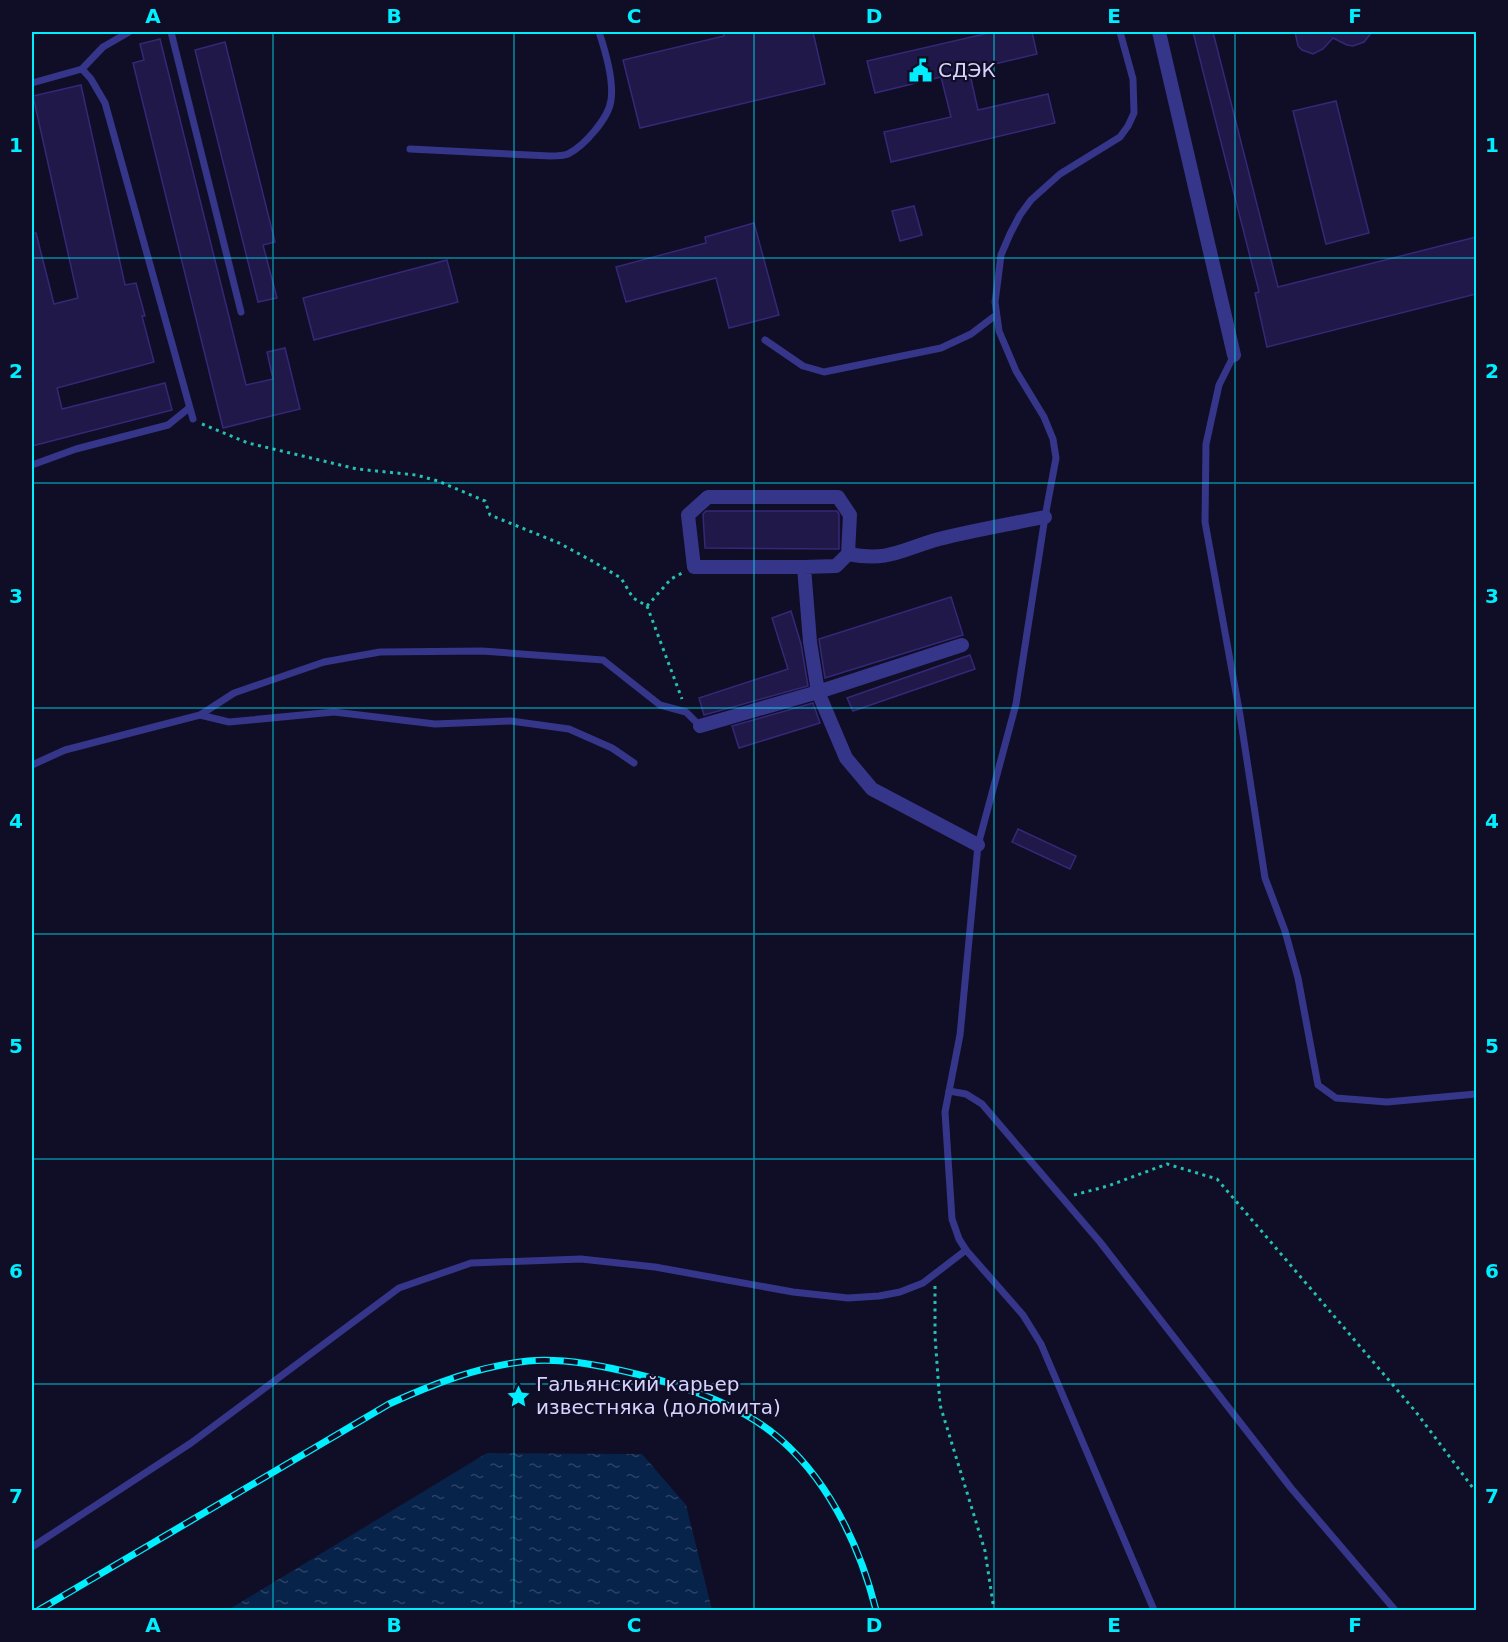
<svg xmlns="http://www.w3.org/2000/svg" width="1508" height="1642" font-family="'DejaVu Sans',sans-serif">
<defs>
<pattern id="water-ripples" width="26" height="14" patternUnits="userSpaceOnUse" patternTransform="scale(1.5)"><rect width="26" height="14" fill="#08234a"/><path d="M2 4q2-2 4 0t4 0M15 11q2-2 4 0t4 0" fill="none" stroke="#2b4265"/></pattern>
</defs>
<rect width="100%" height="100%" fill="#100d26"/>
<path fill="url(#water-ripples)" d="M487,1453l155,1 44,51 26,105h-484z"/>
<g fill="#201849" stroke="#342877" stroke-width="1.5">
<path d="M723,32h90l12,52 -185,44 -17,-68 101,-24z"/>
<path d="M993,32h39l5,22 -68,16 9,40 70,-16 7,29 -164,39 -7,-30 67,-15 -10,-40 -66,16 -8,-32z"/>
<path d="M1193,32h20l65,255 198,-50v57l-209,53 -12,-54 4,-1z"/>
<path d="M1295,32h77l-8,10 -11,4 -6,-1 -14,-7 -10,11 -10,5 -11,-4 -4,-4z"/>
<path d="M160,39l86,346 27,-6 -6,-27 18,-4 15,61 -77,19 -90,-365 11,-3 -4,-16z"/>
<path d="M225,42l50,200 -12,3 14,53 -19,4 -63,-252z"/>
<path d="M81,85l44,200 11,-2 9,33h-3l12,46 -97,26 5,21 103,-26 7,27 -140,36v-213h4l18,71 24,-6 -45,-202z"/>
<path d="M1336,101l33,132 -43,11 -33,-133z"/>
<path d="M914,206l8,29 -22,6 -8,-30z"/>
<path d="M754,223l25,92 -50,13 -13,-50 -90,24 -10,-35 90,-24 -1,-6z"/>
<path d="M447,260l11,42 -144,38 -11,-42z"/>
<path d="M706,511h131l2,3v35l-134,-1 -2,-34z"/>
<path d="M951,597l12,38 -138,43 -6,-39z"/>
<path d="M791,611l10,33 7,42 -104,29 -5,-17 89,-29 -16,-51z"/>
<path d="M970,655l5,14 -122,42 -6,-13z"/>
<path d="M813,703l7,20 -81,25 -7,-22z"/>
<path d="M1018,829l58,27 -6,13 -58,-27z"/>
</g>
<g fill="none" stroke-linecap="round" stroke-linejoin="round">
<g stroke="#26c0b0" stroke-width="3" stroke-dasharray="3 4.5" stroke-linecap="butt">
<path d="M202,424l46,19 109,26 59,6 22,6 47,20 5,14 69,28 35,19 27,16 12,20 14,8 35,93"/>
<path d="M647,606l24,-27 11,-6"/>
<path d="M1074,1195l34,-9 59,-22 50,15 199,233 60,80"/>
<path d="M935,1286v50l5,69 45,146 9,59"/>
</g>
<g stroke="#353589" stroke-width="7">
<path d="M171,32l70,280"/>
<path d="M1120,32l13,47 1,34 -6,13 -8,11 -60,37 -29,26 -11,15 -10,19 -9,21 -3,24 -3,23 4,29 17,40 28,46 9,22 3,19 -11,59 -29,187 -38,141 -18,190 -15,77 7,107 7,20 7,11 57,65 18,29 113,266"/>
<path d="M82,69l21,-22 26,-15"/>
<path d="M32,83l50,-14 9,10 14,24 88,316"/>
<path d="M410,149l140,7c5,0 13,0 18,-2 16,-8 41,-36 43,-54 3,-19 -6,-50 -12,-68"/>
<path d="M765,340l38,26 21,6 117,-24 30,-14 25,-19"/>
<path d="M1234,355l-15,30 -13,59 -1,78 35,193 25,163 20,53 13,47 20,107 18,13 51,4 89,-8"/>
<path d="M32,465l44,-16 92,-24 21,-17"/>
<path d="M200,715l29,7 105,-10 101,12 76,-3 58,8 43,19 22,15"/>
<path d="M32,765l33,-15 135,-35 34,-22 90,-31 56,-10 102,-1 121,9 57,45 26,7 14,14"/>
<path d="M949,1091l17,3 16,10 118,138 191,246 104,122"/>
<path d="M32,1547l159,-104 208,-155 72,-25 110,-4 74,8 138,25 55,6 31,-2 21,-4 23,-9 43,-33"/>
</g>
<g stroke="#353589" stroke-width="14">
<path d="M1159,32l75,323"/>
<path d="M848,554c42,8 54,-5 91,-15 35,-9 71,-15 106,-22"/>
<path d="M804,567h-110l-6,-52 20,-18h130l12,18 -2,39 -12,12 -32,1 6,75 8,50 144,-47"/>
<path d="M700,726l118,-34 28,66 26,31 106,56"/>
</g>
<defs>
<path id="rail" d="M39,1610l350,-206c44,-20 90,-38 139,-43 38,-3 76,5 112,14 36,9 74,22 106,40 71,40 111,120 130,195"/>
</defs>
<use href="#rail" stroke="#00eefe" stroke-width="7"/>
<use href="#rail" stroke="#100d26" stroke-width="4.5" stroke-dasharray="14" stroke-linecap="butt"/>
</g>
<path fill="none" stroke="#00eefe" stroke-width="1.5" stroke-opacity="0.55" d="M273,32v1578M514,32v1578M754,32v1578M994,32v1578M1235,32v1578M32,258h1444M32,483h1444M32,708h1444M32,934h1444M32,1159h1444M32,1384h1444"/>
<defs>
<symbol id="civic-bare" viewBox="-9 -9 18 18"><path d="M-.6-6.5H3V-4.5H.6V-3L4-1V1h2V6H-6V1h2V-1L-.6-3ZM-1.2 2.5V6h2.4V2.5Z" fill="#00eefe" stroke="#100d26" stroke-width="2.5" paint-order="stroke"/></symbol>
<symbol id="sight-bare" viewBox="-9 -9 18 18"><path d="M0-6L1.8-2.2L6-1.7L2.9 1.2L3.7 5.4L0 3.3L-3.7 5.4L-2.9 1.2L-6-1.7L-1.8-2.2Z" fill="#00eefe" stroke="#100d26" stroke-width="2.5" paint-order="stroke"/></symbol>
</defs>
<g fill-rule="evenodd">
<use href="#civic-bare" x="904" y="54" width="33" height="33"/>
<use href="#sight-bare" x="502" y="1380" width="33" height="33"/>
</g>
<g text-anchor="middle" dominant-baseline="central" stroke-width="4.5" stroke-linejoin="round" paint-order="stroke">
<g font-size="20" fill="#d6d3ff" stroke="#100d26" text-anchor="start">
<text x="938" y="70">СДЭК</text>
<text x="536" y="1384">Гальянский карьер<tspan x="536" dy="23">известняка (доломита)</tspan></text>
</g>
</g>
<rect width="1508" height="1642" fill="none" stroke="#100d26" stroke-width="66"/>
<rect x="33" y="33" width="1442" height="1576" fill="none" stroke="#00eefe" stroke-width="2"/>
<g font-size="20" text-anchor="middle" font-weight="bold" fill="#00eefe">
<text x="153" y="23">A</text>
<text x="394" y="23">B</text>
<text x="634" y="23">C</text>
<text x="874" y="23">D</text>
<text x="1114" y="23">E</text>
<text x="1355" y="23">F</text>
<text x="16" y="152">1</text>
<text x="1492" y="152">1</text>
<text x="16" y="378">2</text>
<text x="1492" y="378">2</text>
<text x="16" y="603">3</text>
<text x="1492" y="603">3</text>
<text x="16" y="828">4</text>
<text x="1492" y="828">4</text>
<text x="16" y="1053">5</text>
<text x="1492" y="1053">5</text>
<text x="16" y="1278">6</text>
<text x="1492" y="1278">6</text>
<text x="16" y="1503">7</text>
<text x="1492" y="1503">7</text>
<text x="153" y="1632">A</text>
<text x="394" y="1632">B</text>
<text x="634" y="1632">C</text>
<text x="874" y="1632">D</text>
<text x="1114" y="1632">E</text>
<text x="1355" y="1632">F</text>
</g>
</svg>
